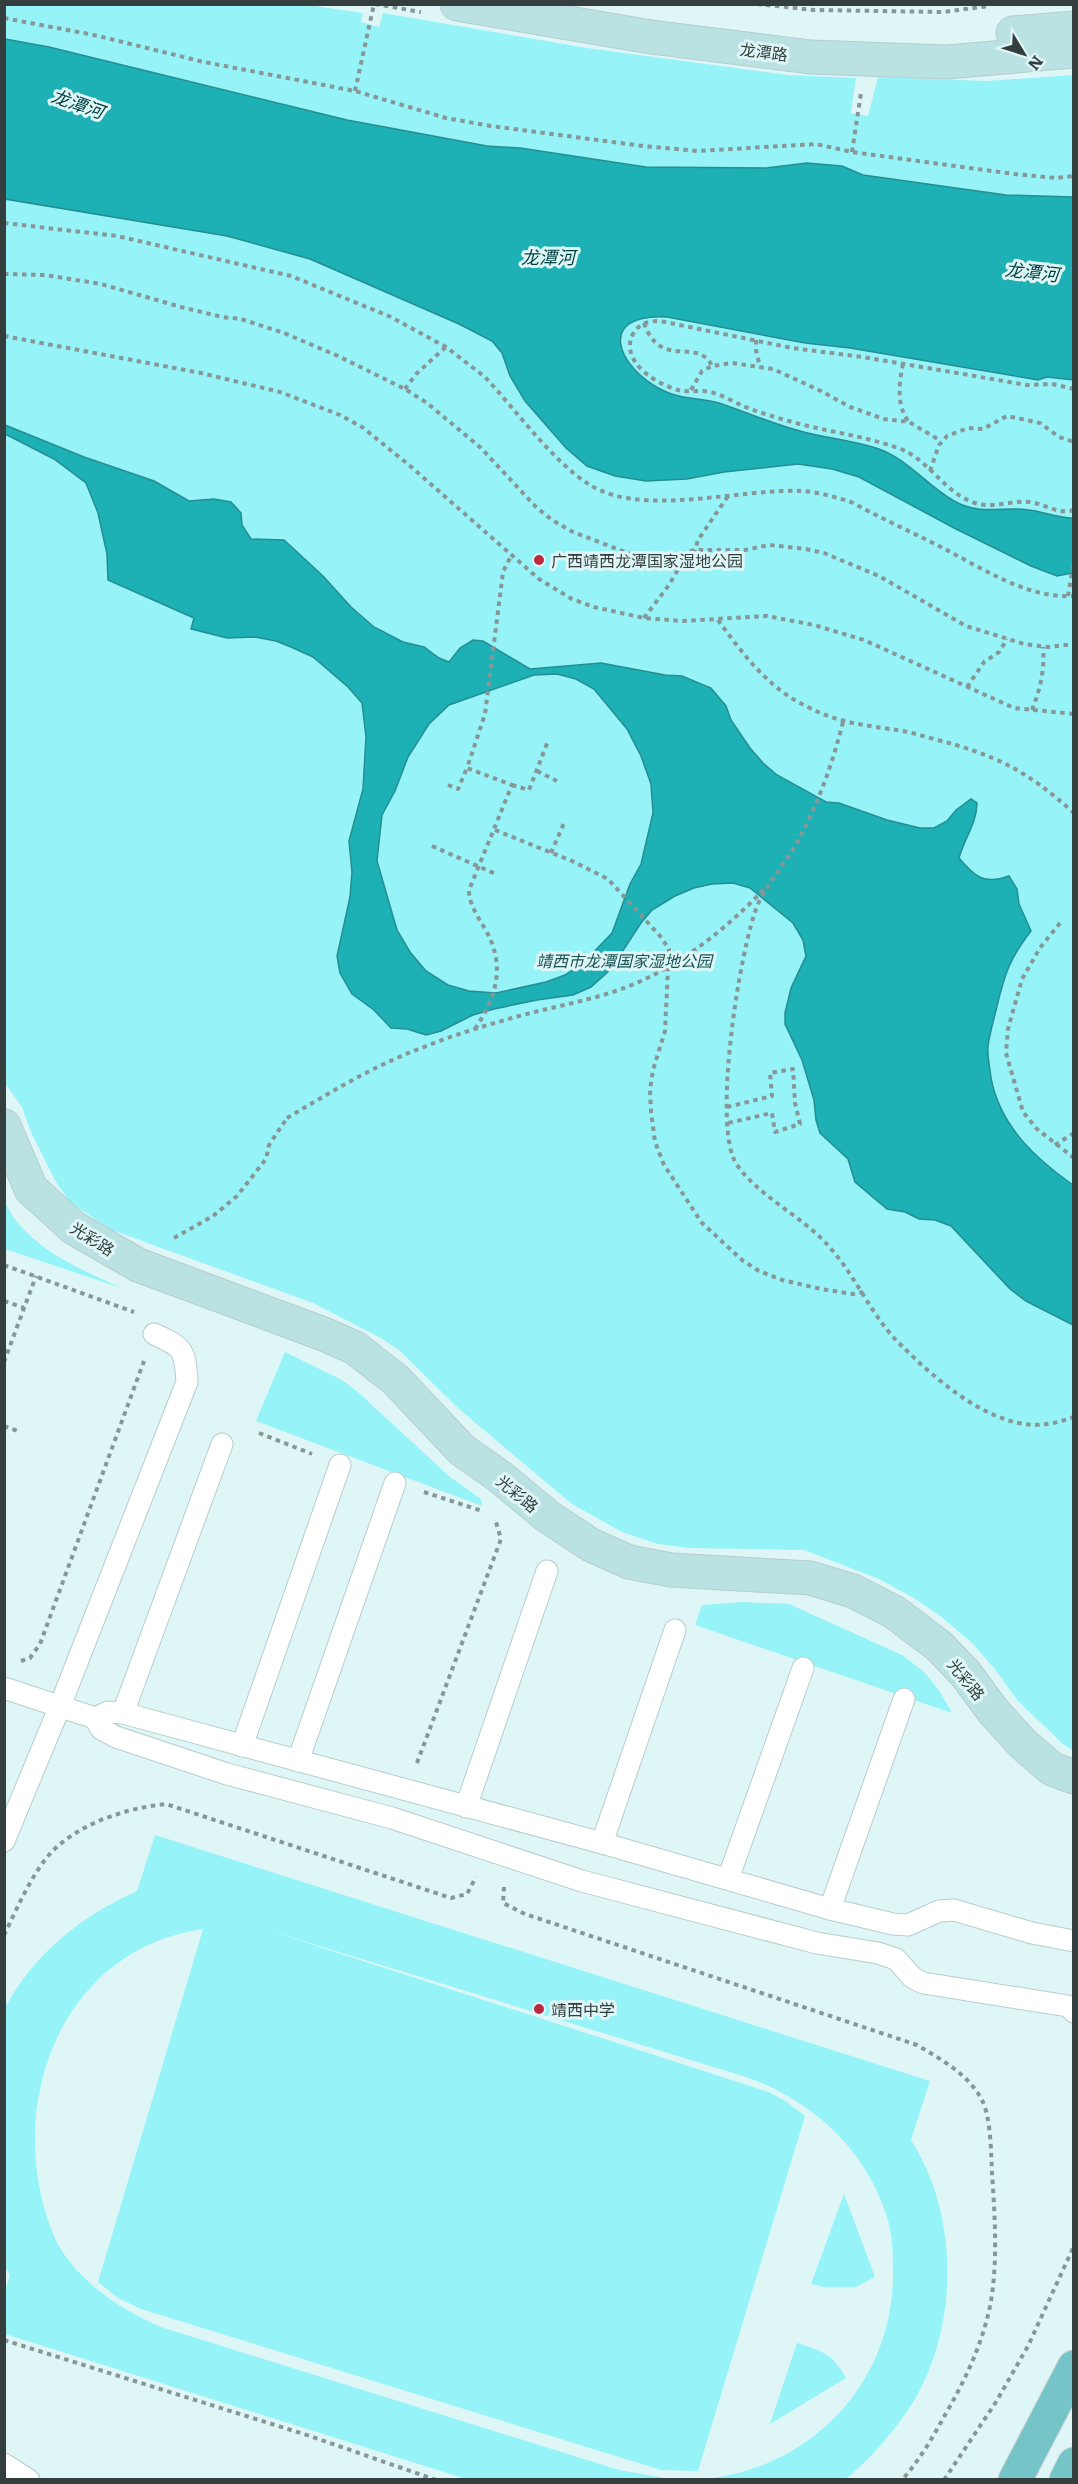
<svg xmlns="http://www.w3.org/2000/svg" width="1078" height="2484" font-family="Literata,'Noto Sans SC',serif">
<rect width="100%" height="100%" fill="#dff6f7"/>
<g fill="#96f4f8">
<path d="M4,5h304l55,8 -2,9 18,5 4,-14 204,35 202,27 67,3 -5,35 17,3 10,-39 109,4 86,-6v1676l-10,-7 -45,-43 -23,-32 -24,-27 -28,-24 -29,-20 -35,-19 -75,-29 -115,-2 -31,-4 -36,-12 -50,-28 -113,-95 -59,-58 -19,-13 -68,-35 -204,-74 -39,-27 -14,-20 -25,-50 -9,-25 -18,-25z"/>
<path d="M5,1202c3,6 7,14 12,20 27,33 70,50 107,67l-119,-40z"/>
<path d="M285,1352l57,28 17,13 91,84 31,22 1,7 -226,-85z"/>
<path d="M742,1602l47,2 113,51 21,16 16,19 13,23 -257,-88 7,-20z"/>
<path d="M155,1835l775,246 -19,59c48,75 48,183 4,259 -19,31 -42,57 -69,80h-141c109,-11 191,-100 188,-211 0,-18 -1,-37 -7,-54 -22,-67 -75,-114 -140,-137l-479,-147 502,162 18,10 18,14 -107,355 -37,-1 -520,-161 -23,-11 -20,-16 105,-353c-148,21 -203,188 -146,314 23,40 63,66 104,84l458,143 51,9h-204l-461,-145v-43l5,-16 -6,-10 1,-257c29,-55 77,-92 132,-117z"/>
<path d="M844,2194l31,83 -19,10h-33l-12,-3z"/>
<path d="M797,2343c26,8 35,11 49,35l-76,46z"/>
</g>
<g fill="#1db1b6" stroke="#248e92" stroke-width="1.5" fill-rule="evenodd">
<path d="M5,39l44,8 298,73 140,26 33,2 126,19 120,1 41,-5 35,3 21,9 143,20 67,2v183l-26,-3 -9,3 -188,-32 -45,-5 -138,-26c-71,-4 -51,50 -5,73 17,9 38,8 57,13 27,9 54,21 81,28 25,7 51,9 76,17 31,10 50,37 78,53 26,15 49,5 75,9 16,2 27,8 44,8v55l-16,3 -26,-10 -77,-38 -95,-51 -27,-8 -34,-5 -74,8 -37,7 -41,2 -31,-5 -28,-10 -21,-18 -41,-47 -15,-25 -8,-23 -10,-12 -33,-17 -149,-65 -83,-23 -222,-37z"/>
<path d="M5,425l79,32 70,24 35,20 25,-2 17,3 10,11 1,12 9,14 33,1 39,36 28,31 23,20 29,15 21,5 15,11 10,4 11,-14 13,-8 10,1 47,28 71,-6 64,12 17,1 29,12 15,18 5,14 19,28 13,15 14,12 49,27 13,1 48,17 33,8h14l13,-7 9,-11 15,-11 6,4c0,20 -13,36 -18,55 16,19 25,27 50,18l8,13 2,15 12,27c-21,27 -26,42 -34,75 -3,13 -7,26 -9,40 -1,10 2,22 3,32 9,48 44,80 82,107v140l-47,-24 -16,-12 -59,-63 -16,-6 -16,-1 -14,-7 -18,-3 -32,-27 -7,-23 -28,-26 -4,-13 -2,-20 -12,-40 -17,-36v-11l6,-25 15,-32 -3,-16 -10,-17 -43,-35 -17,-5 -21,1 -18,4 -19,8 -23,14 -11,13 -30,46 -20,18 -18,8 -36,5 -43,9 -21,6 -32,16 -15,4 -19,-6 -16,-1 -17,-18 -22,-16 -12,-21 -3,-17 13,-59 2,-25 -3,-31 14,-52 3,-52 -4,-34 -14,-16 -35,-30 -22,-10 -15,-6 -21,-4 -28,1 -36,-9 3,-11 -86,-38 -1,-26 -9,-41 -12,-30 -32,-24 -49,-25zM557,674l19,5 18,10 33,40 14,27 10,28 2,29 -12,51 -11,20 -18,49 -28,29 -19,13 -19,7 -50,11 -27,-2 -21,-6 -22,-14 -16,-19 -13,-22 -20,-69 5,-46 13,-24 13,-34 21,-33 20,-19 85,-30z"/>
</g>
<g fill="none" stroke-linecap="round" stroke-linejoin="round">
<defs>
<g id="lane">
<path d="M4,1688l91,30"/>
<path d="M123,1713l99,-269"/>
<path d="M242,1746l98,-281"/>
<path d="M298,1761l97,-278"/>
<path d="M466,1807l81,-236"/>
<path d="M4,1841l56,-135 127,-324c-2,-33 -4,-35 -33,-48"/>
<path d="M602,1843l73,-213"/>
<path d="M728,1879l75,-211"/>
<path d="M830,1909l74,-210"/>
<path d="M1074,1941l-42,-8 -78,-23 -15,1 -31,14 -15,-1 -63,-15 -228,-66 -479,-130 -15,-1 -13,6 6,11 15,8 111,37 165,44 190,63 235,62 61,10 18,6 16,18 11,6 145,23 6,6"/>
<path d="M4,2464l25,16"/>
</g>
<g id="secondary">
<path d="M457,4l194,33 159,20 137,5 127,-11"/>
<path d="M1013,33l61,-5"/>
<path d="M4,1126l27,63 43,39 64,37 188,70 29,13 41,32 66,70 37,26 48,40 44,29 38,17 42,8 139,8 43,13 41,21 45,34 26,27 28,38 30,33 29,25 22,8"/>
</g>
<g id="primary">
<path d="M1015,2480l59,-113"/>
<path d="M1066,2480l8,-16"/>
</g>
</defs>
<use href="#lane" stroke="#b6cdce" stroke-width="23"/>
<use href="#secondary" stroke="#b6cdce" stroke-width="35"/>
<use href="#primary" stroke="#d3d5d5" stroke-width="35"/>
<g stroke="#879697" stroke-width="4" stroke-dasharray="4.5 4.5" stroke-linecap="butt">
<path d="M375,4l46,8"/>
<path d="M757,4l57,6 129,2 46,-6"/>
<path d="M4,18l90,17 110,27 151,29 91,27 45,8 152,20 55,5 118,-7 36,8 162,22 42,4 18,-2"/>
<path d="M355,91l19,-87"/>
<path d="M852,152l9,-59"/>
<path d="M4,223l113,13 174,40 100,41 55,30 39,30c30,32 69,86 105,108 53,33 150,3 212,6 17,1 33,6 49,11 30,16 60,30 90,45 41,21 86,52 133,49"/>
<path d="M4,274l41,1 56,9 80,23 41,10 19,2 43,14 54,23 67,33 22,14 54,45 55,59 16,13 21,12 60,23 25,4 37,-9h50l24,-5 37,4 18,4 55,23 87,50 58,18 24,3 26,-3"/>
<path d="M644,323c17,48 53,13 68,43"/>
<path d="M4,336l197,37 79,19 60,23 22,12 47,38 130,114 33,20 22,8 50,11 38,3 85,-5 47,9 50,15 150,68 60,6"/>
<path d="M756,340v10l4,17"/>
<path d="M903,364c-4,19 -7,42 6,58"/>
<path d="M405,389l11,-15 30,-27"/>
<path d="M1074,389l-22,-5 -25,1 -164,-28 -71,-9 -132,-27c-11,0 -21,2 -27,13 -14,27 23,50 45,56 12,3 25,-1 36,3 10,3 20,9 29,13 17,7 35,12 53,17 34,9 68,13 102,25 30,10 46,45 77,55 19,6 36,-3 55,-1 15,2 28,13 44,8"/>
<path d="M691,390l11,-19 10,-5 20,-3 41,6 48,22 29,16 34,12 25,3 32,19"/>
<path d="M930,471l9,-26 8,-9 21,-8 15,1 24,-13 33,7 19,14 15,5"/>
<path d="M1068,596l6,-35"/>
<path d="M644,618l25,-33 11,-19 15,-16 3,-10 30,-44"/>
<path d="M718,620c24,33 50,68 88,86 34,18 59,19 97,25 10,2 20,5 31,8 62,16 92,31 140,74"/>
<path d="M967,687l17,-25 15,-10 8,-13"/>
<path d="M1032,710c8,-20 13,-41 11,-63"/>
<path d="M843,722c-11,44 -26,85 -48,124 -12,20 -27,37 -37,58 -18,42 -47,225 -21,261 25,35 67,51 95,85 26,30 41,69 70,96 34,34 93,86 145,78 9,-1 18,-4 27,-7"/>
<path d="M537,771l20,10"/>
<path d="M448,785l10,4 9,-21"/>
<path d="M512,785l17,5 19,-49"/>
<path d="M495,830l77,31 36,18 52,57 9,13 -4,82 -12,39 -3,20 1,22 4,30 9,23 38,58 40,37 17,11 23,9 39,9 32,5 10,-2"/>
<path d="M432,846l66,29"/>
<path d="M551,853l13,-30"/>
<path d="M1060,923l-20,25 -18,31 -14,50 -2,24 17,59 14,17 37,29"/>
<path d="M475,1029c22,-33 31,-64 10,-100 -7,-12 -16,-25 -16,-39l43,-105 -45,-17 18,-54 18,-142 8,-16"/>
<path d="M727,1107l45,-11 -2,-23 23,-4 2,34 5,21 -25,8 -3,-19 -44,10"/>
<path d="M1055,1145l19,-12"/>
<path d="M174,1238l39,-22 24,-20 29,-37 3,-14 18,-27"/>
<path d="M4,1265l130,47"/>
<path d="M4,1301l20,7"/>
<path d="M4,1362l32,-86"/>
<path d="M4,1426l14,5"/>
<path d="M259,1433l53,21"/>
<path d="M424,1492l58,19"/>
<path d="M21,1661l9,-3 10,-14 104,-283"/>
<path d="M417,1763l84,-224 -5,-17"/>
<path d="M504,1887l-1,16 22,11 392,131c25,15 51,29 65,55 9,18 9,53 10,73 3,45 7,102 -5,146 -9,34 -24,65 -42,96 -12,22 -26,46 -43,65"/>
<path d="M4,1935c14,-28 31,-70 55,-90 30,-25 70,-37 107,-41l285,94 16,-4 9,-17"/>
<path d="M4,2340l306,96 126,44"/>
<path d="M944,2480l52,-78 32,-56 46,-100"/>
</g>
<use href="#lane" stroke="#fff" stroke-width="21"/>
<use href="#secondary" stroke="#bae2e3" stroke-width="33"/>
<use href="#primary" stroke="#75c5c8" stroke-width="33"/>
<path stroke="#879697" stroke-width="4" stroke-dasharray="4.5 4.5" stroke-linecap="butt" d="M287,1118c44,-26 88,-53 137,-71 32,-13 66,-23 99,-32 34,-9 69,-15 101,-27 54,-20 104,-60 143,-102"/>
</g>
<g fill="#bb293e" stroke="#dff6f7" stroke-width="2">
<circle cx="539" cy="560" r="6"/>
<circle cx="539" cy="2009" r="6"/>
</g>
<g text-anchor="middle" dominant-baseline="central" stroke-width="6" stroke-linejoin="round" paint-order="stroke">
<g font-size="16" fill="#353e3e" stroke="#dff6f7">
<text transform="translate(764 51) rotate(7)">龙潭路</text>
<text transform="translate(93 1238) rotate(32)">光彩路</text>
<text transform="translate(518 1493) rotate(40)">光彩路</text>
<text transform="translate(967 1679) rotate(51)">光彩路</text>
</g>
<g font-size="16" fill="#353e3e" stroke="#dff6f7" text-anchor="start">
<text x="551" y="560">广西靖西龙潭国家湿地公园</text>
<text x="551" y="2009">靖西中学</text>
</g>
<g font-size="16" font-style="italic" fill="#195153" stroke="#dff6f7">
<text x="624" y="960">靖西市龙潭国家湿地公园</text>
</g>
<g font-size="18" font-style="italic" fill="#003f41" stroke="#dff6f7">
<text transform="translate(78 103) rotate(19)">龙潭河</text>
<text x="548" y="256">龙潭河</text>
<text transform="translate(1032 271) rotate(6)">龙潭河</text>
</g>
</g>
<rect width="1078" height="2484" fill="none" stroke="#353e3e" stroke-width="12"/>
<g transform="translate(1024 54) rotate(128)" stroke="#dff6f7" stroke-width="4.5" paint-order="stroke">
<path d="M0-4.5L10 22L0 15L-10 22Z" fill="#353e3e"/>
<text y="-9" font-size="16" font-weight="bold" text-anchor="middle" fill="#353e3e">N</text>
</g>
</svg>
